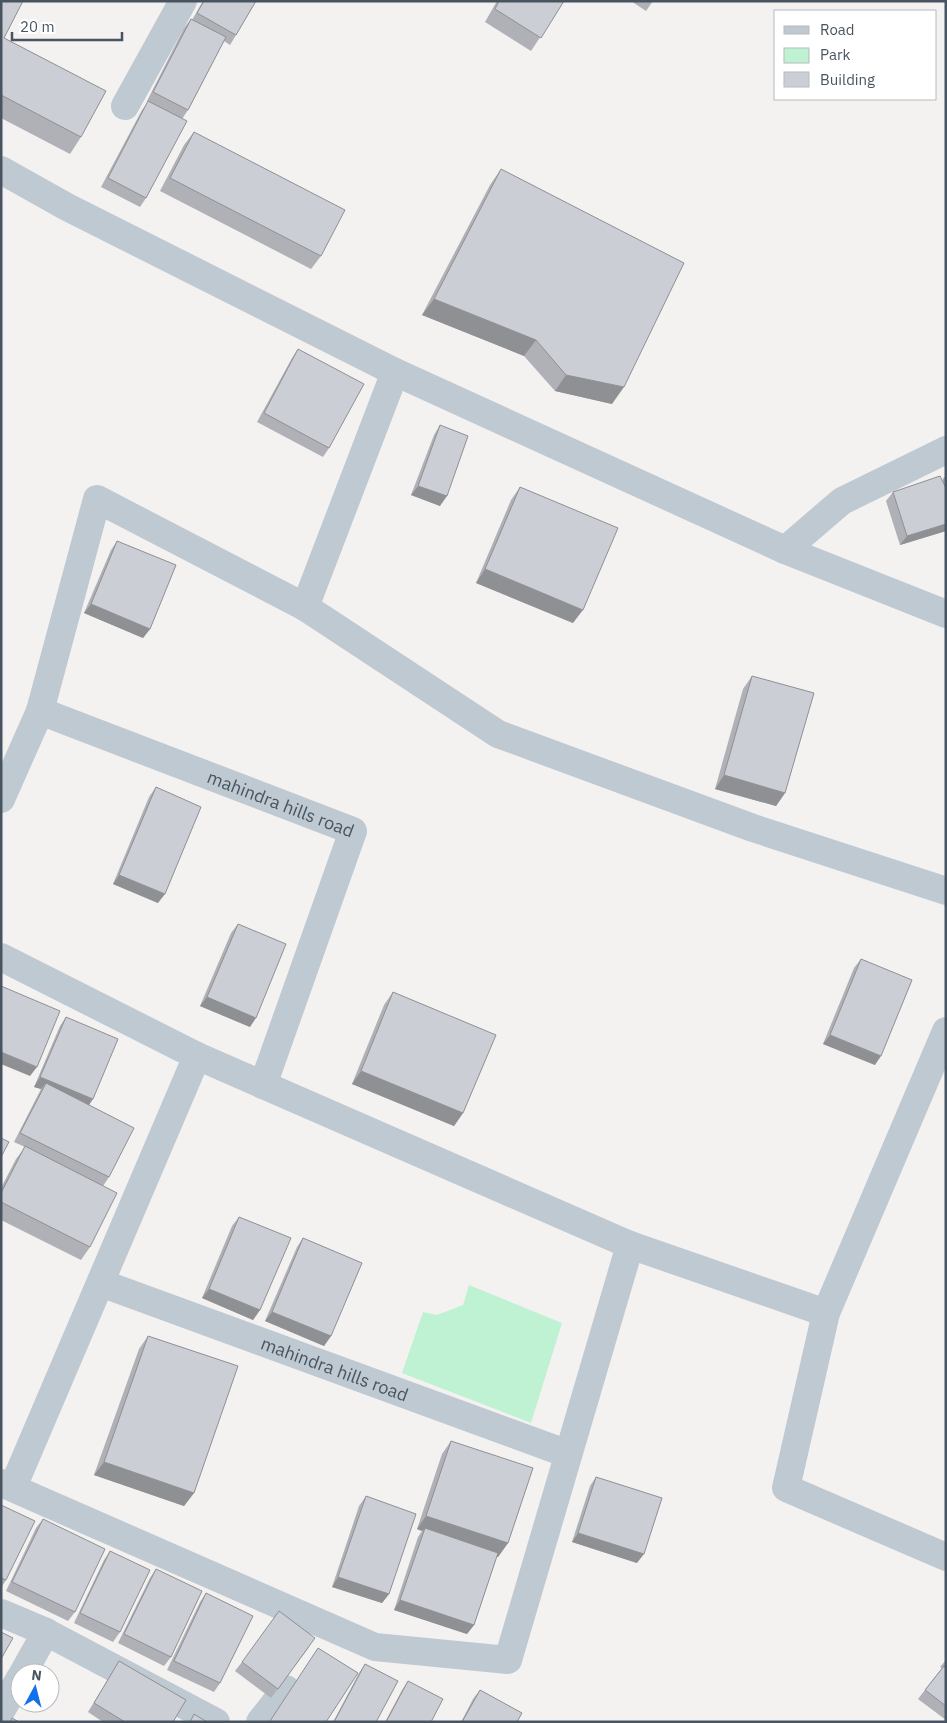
<svg xmlns="http://www.w3.org/2000/svg" width="947" height="1723" font-family="'IBM Plex Sans',sans-serif">
<rect width="100%" height="100%" fill="#f4f1f1"/>
<path fill="#bff2d3" d="M469,1285l93,38 -31,100 -129,-50 21,-61 14,3 26,-10z"/>
<g fill="none" stroke-linecap="round" stroke-linejoin="round">
<g stroke="#bfc9d1" stroke-width="28">
<path d="M125,106l58,-105"/>
<path d="M1,170l66,37 328,165 390,178 161,64"/>
<path d="M785,550l57,-49 104,-51"/>
<path d="M305,607l193,127 255,94 193,63"/>
<path id="s1" d="M40,711l313,120 -90,254"/>
<path d="M1,799l39,-88 57,-212 208,108 90,-235"/>
<path d="M1,957l196,99 433,189 196,68"/>
<path d="M946,1031l-120,282 -40,175 160,69"/>
<path id="s2" d="M101,1283l467,171"/>
<path d="M1,1483l374,164 133,13 122,-415"/>
<path d="M13,1487l184,-431"/>
<path d="M1,1613l45,19 -23,41"/>
<path d="M46,1632l170,90"/>
<path d="M1,1711l19,-33"/>
<path d="M260,1722l26,-33"/>
</g>
</g>
<g fill="#afb1b6">
<path d="M1,1l3,37 77,99 -11,17 -69,-36z"/>
<path d="M203,1h53l-20,34 -6,10 -6,-4 -36,69 -6,9 -36,79 -6,9 -39,-20 41,-77 6,-8 -1,-1 37,-73 7,-9 1,1z"/>
<path d="M497,1h67l-33,50 -46,-29z"/>
<path d="M631,1h22l-7,10z"/>
<path d="M194,132l127,124 -10,13 -151,-78 24,-46z"/>
<path d="M501,169l111,235 -57,-13 -31,-35 -102,-41 68,-130z"/>
<path d="M298,349l31,99 -6,9 -66,-35 35,-64z"/>
<path d="M440,425v81l-29,-11 23,-60z"/>
<path d="M944,477h2v54l-46,14 -14,-44 7,-9 49,-11z"/>
<path d="M520,487l53,136 -97,-40 35,-83z"/>
<path d="M117,541l33,88 -7,9 -59,-25 27,-63z"/>
<path d="M752,676l33,117 -9,13 -61,-17 28,-100z"/>
<path d="M156,787l2,116 -45,-19 36,-87z"/>
<path d="M238,924l12,103 -50,-21 31,-73z"/>
<path d="M861,959l14,106 -52,-21 31,-76z"/>
<path d="M393,992l70,121 -9,13 -102,-42 32,-79z"/>
<path d="M66,1017l43,160 -6,9 -13,61 -9,13 -80,-40v-32l15,-29 9,-12 -11,-5 27,-53 -7,-2 26,-61z"/>
<path d="M239,1217l21,93 -7,10 -51,-22 30,-72z"/>
<path d="M303,1238l28,98 -7,10 -59,-25 32,-74z"/>
<path d="M148,1336l46,157 -10,13 -90,-31 45,-126z"/>
<path d="M451,1441l57,102 -10,14 -1,-1 -23,69 -7,9 -73,-24 24,-73 4,-6 -5,-2 25,-75z"/>
<path d="M596,1477l41,86 -65,-21 18,-56z"/>
<path d="M366,1496l23,98 -7,9 -50,-16 27,-81z"/>
<path d="M1,1505l5,75 -5,8z"/>
<path d="M43,1519l32,93 -7,9 -62,-30 30,-63z"/>
<path d="M110,1551l10,81 -7,10 -39,-19 30,-63z"/>
<path d="M156,1569l15,88 -7,9 -46,-23 32,-65z"/>
<path d="M206,1593l14,90 -6,9 -47,-22 33,-68z"/>
<path d="M309,1647l-38,51 -36,-27 7,-9z"/>
<path d="M946,1660v60l-28,-21 24,-31 -2,-1z"/>
<path d="M119,1661l54,61h-70l-15,-10z"/>
<path d="M365,1664l11,58h-43l26,-49z"/>
<path d="M408,1681l23,41h-46l17,-32z"/>
<path d="M480,1690l37,32h-56l12,-23z"/>
</g>
<g fill="#8e9094">
<path d="M434,299l102,41 -12,16 -102,-41z"/>
<path d="M566,375l58,12 -12,17 -57,-13z"/>
<path d="M418,486l29,10 -7,10 -29,-11z"/>
<path d="M946,524v7l-46,14 7,-9z"/>
<path d="M485,569l98,41 -10,13 -97,-40z"/>
<path d="M91,604l59,25 -7,9 -59,-25z"/>
<path d="M724,775l61,18 -9,13 -61,-17z"/>
<path d="M119,875l46,19 -7,9 -45,-19z"/>
<path d="M207,997l49,21 -6,9 -50,-21z"/>
<path d="M830,1035l51,21 -6,9 -52,-21z"/>
<path d="M1,1052l36,15 -7,9 -29,-12z"/>
<path d="M361,1071l102,42 -9,13 -102,-42z"/>
<path d="M40,1077l53,22 -6,9 -41,-25 -5,6 -7,-2z"/>
<path d="M209,1289l51,21 -7,10 -51,-22z"/>
<path d="M272,1312l59,24 -7,10 -59,-25z"/>
<path d="M104,1462l90,31 -10,13 -90,-31z"/>
<path d="M426,1516l82,27 -10,14 -75,-25 2,-4 -3,3 -5,-2z"/>
<path d="M578,1533l66,21 -7,9 -65,-21z"/>
<path d="M338,1577l51,17 -7,9 -50,-16z"/>
<path d="M400,1600l74,25 -7,9 -73,-24z"/>
</g>
<g fill="#cbced4" stroke="#8e9094">
<path d="M1,1h22l-19,37 102,53 -25,46 -80,-42z"/>
<path d="M204,1h52l-20,34 -39,-22z"/>
<path d="M499,1h65l-23,37 -46,-29z"/>
<path d="M191,19l35,18 -38,73 -35,-18z"/>
<path d="M148,101l39,20 -41,77 -38,-20z"/>
<path d="M194,132l151,78 -24,46 -151,-78z"/>
<path d="M501,169l183,94 -60,124 -58,-12 -30,-35 -102,-41z"/>
<path d="M298,349l66,35 -35,64 -65,-35z"/>
<path d="M440,425l28,11 -21,60 -29,-10z"/>
<path d="M940,476l6,12v36l-39,12 -14,-44z"/>
<path d="M520,487l98,41 -35,82 -98,-41z"/>
<path d="M117,541l59,24 -26,64 -59,-25z"/>
<path d="M752,676l62,17 -29,100 -61,-18z"/>
<path d="M156,787l45,20 -36,87 -46,-19z"/>
<path d="M238,924l48,20 -30,74 -49,-21z"/>
<path d="M861,959l51,21 -31,76 -51,-21z"/>
<path d="M1,986l59,25 -23,56 -36,-15z"/>
<path d="M393,992l103,43 -33,78 -102,-42z"/>
<path d="M66,1017l52,22 -25,60 -53,-22z"/>
<path d="M46,1083l88,45 -25,49 -89,-44z"/>
<path d="M1,1138l8,4 -8,15z"/>
<path d="M25,1146l92,47 -27,54 -89,-45v-9z"/>
<path d="M239,1217l52,21 -31,72 -51,-21z"/>
<path d="M303,1238l59,25 -31,73 -59,-24z"/>
<path d="M148,1336l90,30 -44,127 -90,-31z"/>
<path d="M451,1441l82,27 -25,75 -82,-27z"/>
<path d="M596,1477l66,21 -18,56 -66,-21z"/>
<path d="M366,1496l50,18 -27,80 -51,-17z"/>
<path d="M1,1505l34,16 -29,59 -5,-2z"/>
<path d="M43,1519l62,30 -30,63 -63,-30z"/>
<path d="M425,1528l73,25 -24,72 -74,-25z"/>
<path d="M110,1551l40,19 -30,62 -40,-19z"/>
<path d="M156,1569l46,22 -31,66 -47,-23z"/>
<path d="M206,1593l47,23 -33,67 -46,-22z"/>
<path d="M279,1611l36,27 -37,51 -36,-27z"/>
<path d="M1,1632l12,6 -12,21z"/>
<path d="M318,1648l40,25 -32,49h-55l-1,-1z"/>
<path d="M119,1661l67,39 -13,22h-48l-31,-19z"/>
<path d="M365,1664l33,17 -22,41h-42z"/>
<path d="M944,1666l2,2v38l-21,-16z"/>
<path d="M408,1681l35,18 -12,23h-45z"/>
<path d="M480,1690l42,23 -5,9h-55z"/>
<path d="M194,1714l13,8h-17z"/>
<path d="M12,1718l7,4h-9z"/>
</g>
<g text-anchor="middle" dominant-baseline="central" stroke-width="5" stroke-linejoin="round" paint-order="stroke">
<g font-size="18" fill="#485560" stroke="#fff">
<text stroke="none"><textPath href="#s1" startOffset="258">mahindra hills road</textPath></text>
<text stroke="none"><textPath href="#s2" startOffset="249">mahindra hills road</textPath></text>
</g>
</g>
<rect width="947" height="1723" fill="none" stroke="#485560" stroke-width="5"/>
<rect x="774" y="10" width="162" height="90" fill="#ffffff" stroke="#b6bbbf"/>
<rect x="784" y="26" width="25" height="8" fill="#bfc9d1" stroke="#b6bbbf"/>
<text x="820" y="35" font-size="15" fill="#485560">Road</text>
<rect x="784" y="48" width="25" height="15" fill="#bff2d3" stroke="#b6bbbf"/>
<text x="820" y="60" font-size="15" fill="#485560">Park</text>
<rect x="784" y="72" width="25" height="15" fill="#cbced4" stroke="#b6bbbf"/>
<text x="820" y="85" font-size="15" fill="#485560">Building</text>
<g transform="translate(35 1688) rotate(7)"><circle r="24" fill="#ffffff" stroke="#b6bbbf"/>
<path d="M0-4L9 19L0 12L-9 19Z" fill="#1270ed"/>
<text y="-8" font-size="14" font-weight="bold" text-anchor="middle" fill="#485560">N</text>
</g>
<path d="M12 32v8h110v-8" fill="none" stroke="#485560" stroke-width="2.5"/>
<text x="20" y="32" font-size="15" fill="#485560" stroke="#ffffff" stroke-width="4" paint-order="stroke">20 m</text>
</svg>
